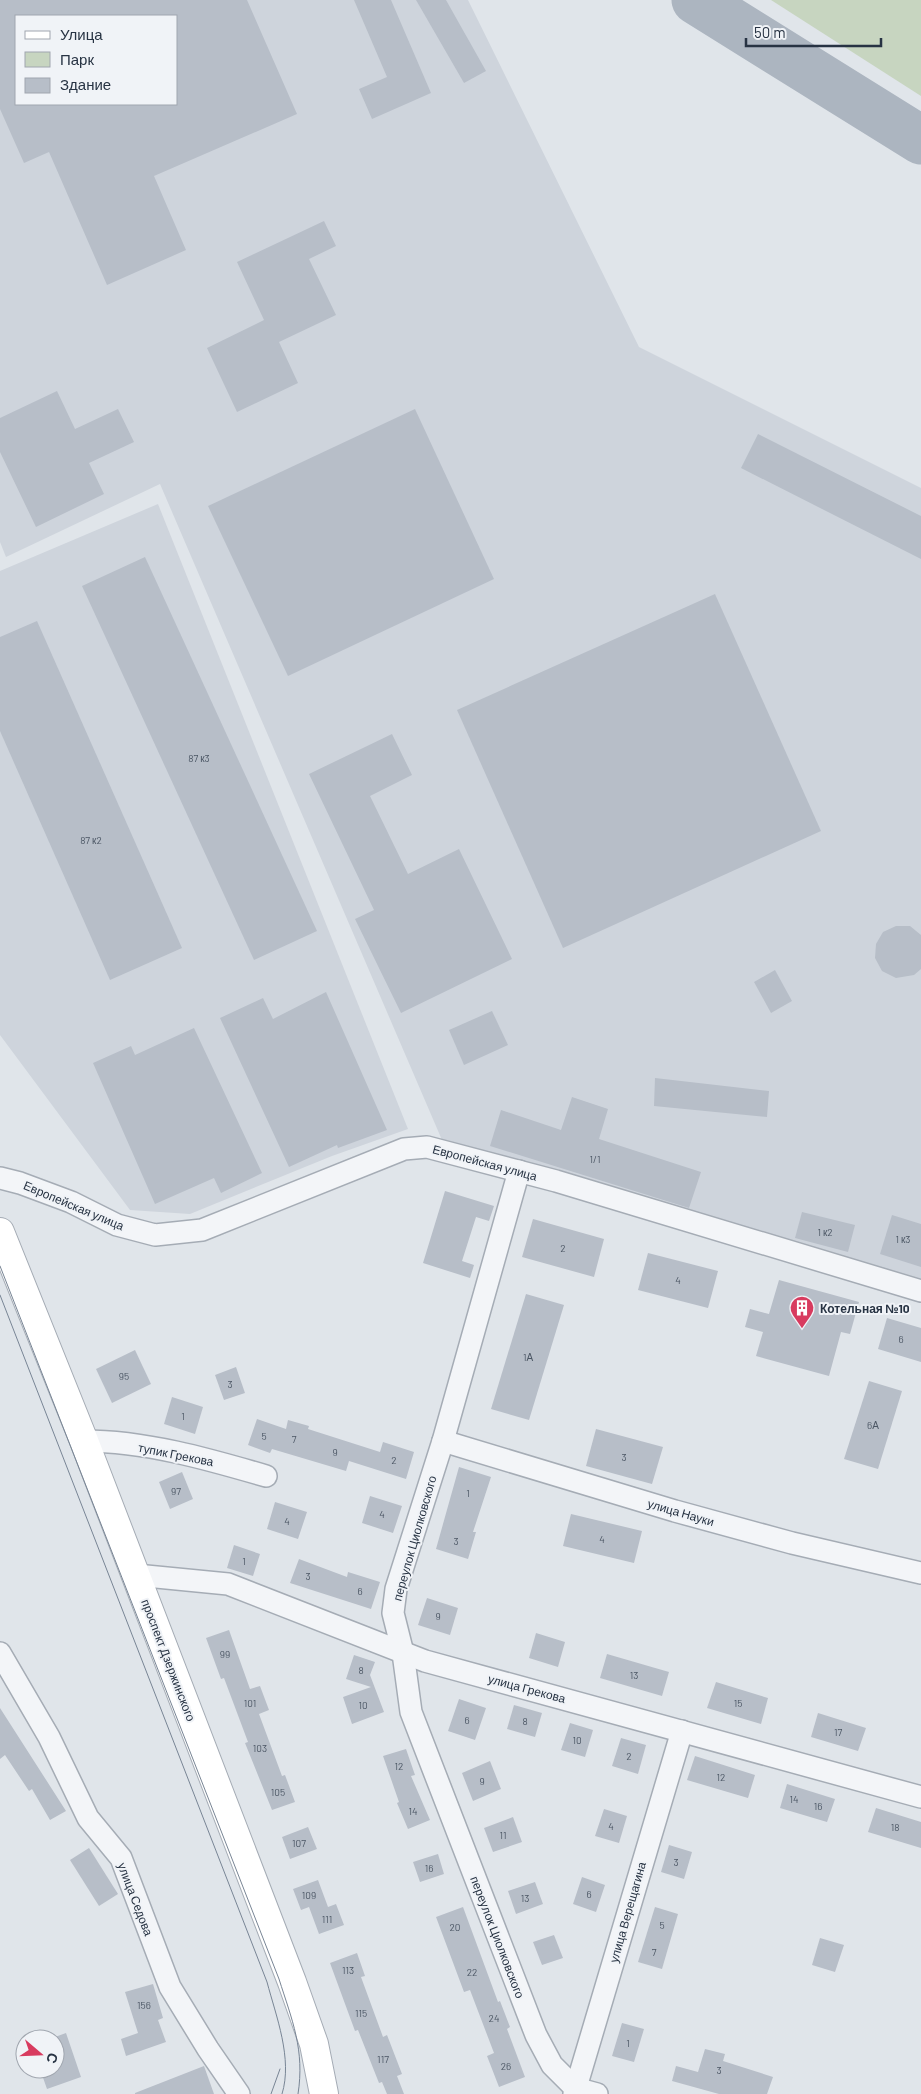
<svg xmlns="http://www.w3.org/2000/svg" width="921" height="2094" font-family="Barlow,sans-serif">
<rect width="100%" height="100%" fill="#e0e5ea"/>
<g fill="#ced4dc" fill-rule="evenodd">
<path d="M0,0h468l171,347 282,141v794l-476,-135 -285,-663 -154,73 -6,-15zM16,16h160v88h-160z"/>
<path d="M158,504l250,625 -76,27 -142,58 -60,-4 -130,-175v-464z"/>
</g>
<path fill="#c7d5c0" d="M771,0h150v96z"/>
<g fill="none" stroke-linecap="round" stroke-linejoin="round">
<path stroke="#acb5c0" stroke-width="49" d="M696,0l225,140"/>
</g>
<g fill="#b7bec8" fill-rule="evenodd">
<path d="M0,0h247l50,114 -143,62 32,74 -79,35 -58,-133 -25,11 -24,-54zM16,16h160v88h-160z"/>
<path d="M354,0h37l40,93 -59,26 -13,-30 28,-12z"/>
<path d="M416,0h30l40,71 -22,12z"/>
<path d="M324,221l12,25 -27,13 27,56 -57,27 19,41 -61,29 -30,-64 57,-28 -27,-58z"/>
<path d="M57,391l18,38 43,-20 16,33 -45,21 15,31 -68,33 -36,-75v-34z"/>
<path d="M415,409l79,170 -206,97 -80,-170z"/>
<path d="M758,434l163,82v43l-180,-91z"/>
<path d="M145,557l172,374 -63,29 -172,-374z"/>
<path d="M715,594l106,237 -258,117 -106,-238z"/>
<path d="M37,621l145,327 -72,32 -110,-249v-94z"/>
<path d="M392,734l20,41 -42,21 38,78 51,-25 53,110 -111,54 -46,-94 19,-9 -65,-136z"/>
<path d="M896,926h14l11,9v34l-7,6 -18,3 -14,-7 -7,-13 1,-14 7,-12z"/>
<path d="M775,970l17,31 -21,12 -17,-31z"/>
<path d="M326,992l61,138 -49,18 -1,-3 -48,22 -69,-149 43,-20 10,21z"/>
<path d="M492,1011l16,34 -44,20 -15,-35z"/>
<path d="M194,1028l68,145 -41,20 -7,-15 -59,26 -62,-141 38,-17 4,9z"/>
<path d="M655,1078l114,13 -2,26 -113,-11z"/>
<path d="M572,1097l36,12 -9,30 102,33 -12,36 -199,-62 11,-36 60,20z"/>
<path d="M445,1191l49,15 -5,15 -13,-4 -14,44 12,4 -4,13 -47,-15z"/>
<path d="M802,1212l53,13 -7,27 -53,-14z"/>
<path d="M892,1215l29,9v43l-41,-13z"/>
<path d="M533,1219l71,20 -10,38 -72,-20z"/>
<path d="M648,1253l70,18 -10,37 -70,-18z"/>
<path d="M779,1280l80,22 -9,32 -9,-2 -12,44 -73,-20 7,-24 -18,-5 5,-18 19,5z"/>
<path d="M526,1294l38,11 -35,115 -38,-11z"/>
<path d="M887,1318l34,10v34l-43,-13z"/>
<path d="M135,1350l16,34 -39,19 -16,-34z"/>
<path d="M236,1367l9,26 -21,7 -9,-25z"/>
<path d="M869,1381l33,10 -24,78 -34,-10z"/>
<path d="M172,1397l31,10 -8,27 -31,-10z"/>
<path d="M257,1419l29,10 2,-9 21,6 -1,3 72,23 3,-10 31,10 -8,27 -57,-18 -3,10 -74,-22 -2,4 -22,-8z"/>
<path d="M596,1429l67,18 -11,37 -66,-18z"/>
<path d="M459,1467l32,10 -18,55h3l-8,27 -32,-10z"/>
<path d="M182,1472l11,27 -23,10 -11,-27z"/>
<path d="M370,1496l32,10 -9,27 -31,-10z"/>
<path d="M275,1502l32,10 -9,27 -31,-10z"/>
<path d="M571,1514l71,17 -8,32 -71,-17z"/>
<path d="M234,1545l26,9 -7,22 -26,-8z"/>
<path d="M299,1559l48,18 1,-5 32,10 -9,27 -81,-26z"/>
<path d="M427,1598l31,10 -8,27 -32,-10z"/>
<path d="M229,1630l21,59 10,-3 9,24 -10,4 23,62 3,-1 10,27 -23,8 -27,-67 3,-1 -24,-64 -3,1 -15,-41z"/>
<path d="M536,1633l29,9 -7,25 -29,-9z"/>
<path d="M607,1654l62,18 -7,24 -62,-18z"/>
<path d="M354,1655l21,7 -5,13 14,37 -32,12 -9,-27 28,-10 -25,-8z"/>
<path d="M716,1682l52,16 -7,26 -54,-16z"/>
<path d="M459,1699l27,9 -11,32 -27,-9z"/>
<path d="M514,1705l28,8 -7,24 -28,-8z"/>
<path d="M0,1708l66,103 -16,9 -18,-31 -3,2 -24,-36 -5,4z"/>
<path d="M818,1713l48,15 -8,23 -47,-14z"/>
<path d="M570,1723l23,7 -8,27 -24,-7z"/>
<path d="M621,1738l25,7 -8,29 -26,-8z"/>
<path d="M406,1749l9,26 -4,1 19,44 -22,9 -11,-26 2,-1 -16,-46z"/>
<path d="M695,1756l60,19 -7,23 -61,-18z"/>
<path d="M490,1761l11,28 -28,12 -11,-28z"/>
<path d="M787,1784l48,15 -8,23 -47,-14z"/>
<path d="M876,1808l45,14v26l-53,-16z"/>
<path d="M604,1809l23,7 -8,27 -24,-7z"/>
<path d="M513,1817l9,25 -29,10 -9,-24z"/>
<path d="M308,1827l9,22 -27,10 -8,-22z"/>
<path d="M669,1845l23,7 -8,27 -23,-7z"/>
<path d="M89,1848l29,46 -19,12 -29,-46z"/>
<path d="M438,1854l6,20 -24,8 -7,-20z"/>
<path d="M582,1877l23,8 -9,27 -23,-8z"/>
<path d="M318,1880l10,27 8,-3 8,21 -25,9 -10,-27 -8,3 -8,-21z"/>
<path d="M535,1882l8,22 -27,10 -8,-23z"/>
<path d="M463,1907l35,95 2,-1 10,26 -3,2 18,48 -26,10 -12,-31 7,-3 -24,-63 -6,2 -28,-75z"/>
<path d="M655,1907l23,7 -16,55 -24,-7z"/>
<path d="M554,1935l9,23 -21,7 -9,-23z"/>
<path d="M820,1938l24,7 -9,27 -23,-7z"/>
<path d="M357,1953l8,23 -4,1 22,60 4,-2 15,39 -5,2 7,18h-17l-5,-12 -3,1 -21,-53 -3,1 -25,-68z"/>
<path d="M153,1984l10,34 -5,2 8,22 -40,14 -5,-17 17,-6 -13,-41z"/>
<path d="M622,2023l22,6 -10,33 -22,-6z"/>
<path d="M66,2033l15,44 -34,12 -7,-20h15v-32z"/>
<path d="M705,2049l20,5 -2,7 50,16 -6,17h-48l-47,-13 4,-15 22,6z"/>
<path d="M204,2066l10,28h-79v-1z"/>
</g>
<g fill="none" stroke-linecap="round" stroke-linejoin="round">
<defs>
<g id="minor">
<path d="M519,1171l-76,270 -47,148 -3,24 10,40 8,59 125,323 16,30 23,23 22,6"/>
<path d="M0,1178l20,5 51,19 46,23 38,10 47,-5 202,-81 23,-2 129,34 365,110"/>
<path d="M84,1441c61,0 124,18 182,35"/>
<path d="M443,1441l232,70 117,32 129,30"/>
<path d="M136,1575l92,9 197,77 496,136"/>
<path d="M0,1653l49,84 39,81 33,40 49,129 38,62 31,45"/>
<path d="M574,2094l108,-363"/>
</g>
<path id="secondary" d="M0,1232l84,209 208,541 22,62 10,50"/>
</defs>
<use href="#minor" stroke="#a5acb5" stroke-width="24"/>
<use href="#secondary" stroke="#a5acb5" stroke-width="30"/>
<use href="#minor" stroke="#f3f5f8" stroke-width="21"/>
<use href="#secondary" stroke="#fff" stroke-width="28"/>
<g stroke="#788595" stroke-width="1">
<path d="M0,1266l279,713c13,41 26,71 19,115"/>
<path d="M0,1295l267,687c9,34 26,77 15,112"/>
<path d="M271,2094l9,-25"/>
</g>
</g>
<defs>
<symbol id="building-pin" viewBox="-11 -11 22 30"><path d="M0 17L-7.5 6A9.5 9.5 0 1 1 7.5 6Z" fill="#d83b5f" stroke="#f0f3f7"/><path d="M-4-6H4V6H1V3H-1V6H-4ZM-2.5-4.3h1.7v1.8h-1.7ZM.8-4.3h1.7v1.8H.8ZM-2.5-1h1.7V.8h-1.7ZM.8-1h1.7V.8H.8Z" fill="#fff"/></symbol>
</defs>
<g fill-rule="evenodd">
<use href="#building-pin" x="788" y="1294" width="28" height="38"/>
</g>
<g text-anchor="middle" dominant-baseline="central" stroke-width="4" stroke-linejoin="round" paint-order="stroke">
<g font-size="10" fill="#4b5664">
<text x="199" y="758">87 к3</text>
<text x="91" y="840">87 к2</text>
<text x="595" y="1159">1/1</text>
<text x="825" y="1232">1 к2</text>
<text x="903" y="1239">1 к3</text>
<text x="563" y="1248">2</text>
<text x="678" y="1280">4</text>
<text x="901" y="1339">6</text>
<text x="528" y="1357">1А</text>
<text x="124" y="1376">95</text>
<text x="230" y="1384">3</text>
<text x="183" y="1416">1</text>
<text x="873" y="1425">6А</text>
<text x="264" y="1436">5</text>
<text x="294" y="1439">7</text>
<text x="335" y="1452">9</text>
<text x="624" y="1457">3</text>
<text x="394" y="1460">2</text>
<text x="176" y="1491">97</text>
<text x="468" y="1493">1</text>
<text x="382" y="1514">4</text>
<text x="287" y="1521">4</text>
<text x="602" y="1539">4</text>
<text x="456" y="1541">3</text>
<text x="244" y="1561">1</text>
<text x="308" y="1576">3</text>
<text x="360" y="1591">6</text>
<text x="438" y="1616">9</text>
<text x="225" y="1654">99</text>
<text x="361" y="1670">8</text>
<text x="634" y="1675">13</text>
<text x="250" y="1703">101</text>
<text x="738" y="1703">15</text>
<text x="363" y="1705">10</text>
<text x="467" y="1720">6</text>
<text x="525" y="1721">8</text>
<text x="838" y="1732">17</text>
<text x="577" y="1740">10</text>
<text x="260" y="1748">103</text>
<text x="629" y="1756">2</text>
<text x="399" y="1766">12</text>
<text x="721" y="1777">12</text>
<text x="482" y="1781">9</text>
<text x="278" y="1792">105</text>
<text x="794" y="1799">14</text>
<text x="818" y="1806">16</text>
<text x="413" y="1811">14</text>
<text x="611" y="1826">4</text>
<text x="895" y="1827">18</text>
<text x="503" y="1835">11</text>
<text x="299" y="1843">107</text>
<text x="676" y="1862">3</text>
<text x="429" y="1868">16</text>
<text x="589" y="1894">6</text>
<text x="309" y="1895">109</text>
<text x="525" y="1898">13</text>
<text x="327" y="1919">111</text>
<text x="662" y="1925">5</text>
<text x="455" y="1927">20</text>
<text x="654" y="1952">7</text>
<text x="348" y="1970">113</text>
<text x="472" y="1972">22</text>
<text x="144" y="2005">156</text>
<text x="361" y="2013">115</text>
<text x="494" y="2018">24</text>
<text x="628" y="2043">1</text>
<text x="383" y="2059">117</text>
<text x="506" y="2066">26</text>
<text x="719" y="2070">3</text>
</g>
<g font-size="12" fill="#273343" stroke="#f0f3f7">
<text transform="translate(485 1162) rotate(15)">Европейская улица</text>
<text transform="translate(74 1205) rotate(23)">Европейская улица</text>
<text transform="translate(176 1454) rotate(11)">тупик Грекова</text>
<text transform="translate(681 1512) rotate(16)">улица Науки</text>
<text transform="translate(414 1538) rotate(-74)">переулок Циолковского</text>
<text transform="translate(169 1660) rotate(69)">проспект Дзержинского</text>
<text transform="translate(527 1688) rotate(15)">улица Грекова</text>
<text transform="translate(136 1899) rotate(69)">улица Седова</text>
<text transform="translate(627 1912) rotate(-74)">улица Верещагина</text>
<text transform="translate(498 1937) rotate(69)">переулок Циолковского</text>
</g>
<g font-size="12" font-weight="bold" fill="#273343" stroke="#f0f3f7" text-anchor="start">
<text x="820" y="1308">Котельная №10</text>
</g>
</g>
<rect x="15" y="15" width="162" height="90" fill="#f0f3f7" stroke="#a0a6af"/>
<rect x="25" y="31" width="25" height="8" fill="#ffffff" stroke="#a0a6af"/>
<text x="60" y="40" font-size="15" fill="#273343">Улица</text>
<rect x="25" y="52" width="25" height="15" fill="#c7d5c0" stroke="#a0a6af"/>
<text x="60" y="65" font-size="15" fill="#273343">Парк</text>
<rect x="25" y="78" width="25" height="15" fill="#b7bec8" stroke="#a0a6af"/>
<text x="60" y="90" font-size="15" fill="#273343">Здание</text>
<g transform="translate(40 2054) rotate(109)"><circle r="24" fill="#f0f3f7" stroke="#a0a6af"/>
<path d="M0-4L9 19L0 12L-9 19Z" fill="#d83b5f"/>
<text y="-8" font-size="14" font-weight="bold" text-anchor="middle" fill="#273343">С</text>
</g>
<path d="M746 38v8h135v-8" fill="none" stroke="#273343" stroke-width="2.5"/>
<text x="754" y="38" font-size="15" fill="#273343" stroke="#f0f3f7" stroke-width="4" paint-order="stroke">50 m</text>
</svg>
